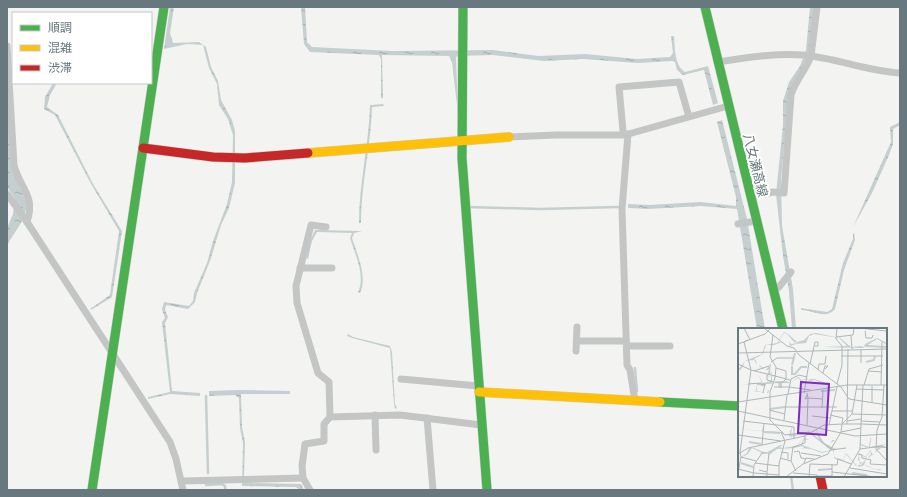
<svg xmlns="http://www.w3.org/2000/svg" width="907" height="497" font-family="'Open Sans','Noto Sans JP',sans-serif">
<defs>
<pattern id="water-ripples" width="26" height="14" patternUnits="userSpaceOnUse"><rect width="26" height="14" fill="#c5cfcf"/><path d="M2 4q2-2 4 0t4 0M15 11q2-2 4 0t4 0" fill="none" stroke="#a4adad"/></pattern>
</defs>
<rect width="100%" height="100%" fill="#f3f3f2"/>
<g fill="url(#water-ripples)">
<path d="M170,7h4l-4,26 3,10 26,-1 7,5 5,20 7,14 3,19 11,20 3,11v52l-6,25 -8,17 -11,36 -13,32 -2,9 -7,7 -22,-4 -1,5 3,7 -3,6 7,68 28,2v3l-30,-2 -22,5v-2l22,-5 -8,-70 3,-4 -3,-9 2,-7 25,4 4,-5 1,-8 13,-30 6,-22 14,-37 5,-22 1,-47 -5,-16 -9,-14 -2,-21 -8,-16 -6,-23 -16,-1 -23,5z"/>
<path d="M301,7h4l2,35 5,5 80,4 101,-1 45,6 47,-2 52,5 33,-2 3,-4 -2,-17h3c1,11 0,29 11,36l23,-6 10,37 -5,2 -9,-35 -21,5 -6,-5 -2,-8 -3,-1 -34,2 -55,-4 -39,2 -51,-6 -35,1 -2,1 2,57 -6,-52 -3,-6 -67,-1 1,43h-2v-39l-2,-4 -69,-3 -6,-8z"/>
<path d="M810,7h5l-6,46 -20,41 -8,85 1,47 11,63 3,40h-4l-3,-38 -6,-35 -7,-62 7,-69v-24l6,-19 11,-16 6,-16z"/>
<path d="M53,83h4l-7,12 -3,12 11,8 35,69 29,47 -10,66 -21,13 -1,-1 20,-14 9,-64 -29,-49 -35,-67 -11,-6 1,-12z"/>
<path d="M383,104l1,2 -12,1c-1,39 -11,77 -11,116h-2c0,-40 10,-78 11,-118z"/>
<path d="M7,110l6,60 13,31v9l-5,13 -14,22v-17l6,-14 2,-15 -8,-12z"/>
<path d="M722,120l25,99 18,110h-8l-20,-120 -36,-3 -53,3 -20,-1v-4l21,1 51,-3 36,4v-9l-19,-75z"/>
<path d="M900,122v3l-7,4v15l-4,11 -17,38 -19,34 38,-85 -1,-15z"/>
<path d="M315,230l47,1 -8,2 -2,5c5,16 16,39 8,55l-2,-1c8,-16 -3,-38 -8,-54l2,-5 -35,-1 -5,9 -4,18 -2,-1 4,-17z"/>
<path d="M853,233h1l1,7 -11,30 -9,39c-9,11 -22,1 -34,1v-2l26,4 5,-3 11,-46 10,-24z"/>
<path d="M348,334l5,3 37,9 2,6 3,52 2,4 -2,1 -1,-5 -4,-56 -38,-10 -5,-2z"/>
<path d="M239,390l51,1v3h-49l1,33 3,15 -1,35 4,6 53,1 3,6h-4l-4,-3 -54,-1 1,-43 -3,-15 -1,-30 -4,-3 -26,1v-5z"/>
</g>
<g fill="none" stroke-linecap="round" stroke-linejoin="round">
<g stroke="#c5cfcf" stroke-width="2.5">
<path d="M468,207l72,2 78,-2"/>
<path d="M635,368l2,23"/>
<path d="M206,396l2,77"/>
<path d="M791,476l2,14"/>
<path d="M206,485l16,-1 3,2v4"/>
</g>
<defs>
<g id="fast">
<path d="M463,7l-1,151 25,332"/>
<path d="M705,7l78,322"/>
<path d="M660,402l79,4"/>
<path d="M92,490l72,-483"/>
</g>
<g id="slow">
<path d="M308,153l201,-16"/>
<path d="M479,392l181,10"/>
</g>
<g id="jam">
<path d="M143,148l70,9 32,1 63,-5"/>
<path d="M820,476l3,14"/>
</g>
</defs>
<use href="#fast" stroke="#cecfcf" stroke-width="10"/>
<use href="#slow" stroke="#cecfcf" stroke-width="10"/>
<use href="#jam" stroke="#cecfcf" stroke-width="10"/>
<g stroke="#c4c6c6" stroke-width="7">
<path d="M7,46l7,119c6,24 22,30 13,57"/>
<path d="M717,62c28,-4 57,-9 86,-7 33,3 64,16 97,18"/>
<path d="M689,117l-10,-35 -60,5 4,44 2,4 103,-29"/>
<path d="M628,134l-6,75 5,156 3,5 5,31"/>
<path d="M509,137l47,-2h69"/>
<path d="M7,194l20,28 143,220 6,17 7,31"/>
<path d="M756,196l17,-4 11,1 7,-98c4,-14 15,-25 20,-39l6,-49"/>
<path d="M738,224l12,-2"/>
<path d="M300,268h32"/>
<path d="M779,287l12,-15"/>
<path d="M577,341h49"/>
<path d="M627,346h43"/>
<path d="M576,351l1,-24"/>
<path d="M401,379l77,7"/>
<path d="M375,415l1,35"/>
<path d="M330,417l70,-2 81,10"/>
<path d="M427,418l6,72"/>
<path d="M182,481l121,-3"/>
<path d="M310,490l-7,-12 -1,-12 3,-22 19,-3v-17l6,-7 -1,-35 -11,-9 -21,-70 -1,-17 15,-61 15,2"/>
</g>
<use href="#fast" stroke="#4caf50" stroke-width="9"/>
<use href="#slow" stroke="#ffc107" stroke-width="9"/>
<use href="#jam" stroke="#c62828" stroke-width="9"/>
</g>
<g text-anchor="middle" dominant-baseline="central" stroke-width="4" stroke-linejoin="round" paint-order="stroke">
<g font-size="13" fill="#67797e" stroke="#fff">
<text transform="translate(756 165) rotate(76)">八女瀬高線</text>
</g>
</g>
<g transform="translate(738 328)">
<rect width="149" height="149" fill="#f3f3f2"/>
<path d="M46,4l4,2 9,8 7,-2 6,-6 6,-1 24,5 11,9 10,-1 3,1 1,-3 12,-6 8,4 2,3 -10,-6 -14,9 -41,-1 25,-1 -8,-8 -25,-4 -5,2 -3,7 -10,1v4v-4l-6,2 -1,-4h-6h6l2,2 7,-1 -4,-1 -7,-8 -3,-1 -6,9h4l-8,3h-8l-3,9 -9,5 2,2 1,4h2l7,5 5,-7 -1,10 5,-2 -3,1v11l14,-2 5,2 7,-6 4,3 5,-2 1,-7h11h-11l-1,8 2,1 2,-1h3l12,4 4,3 8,1 -8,-1 -16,-6 -4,1 -4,-2 -5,2 -3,-3 -7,5h-9v5h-3l-1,-5 -12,1 -1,2 -8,-1v6l10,2 1,-3h1l-1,3 -16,-2h4l1,-8 -19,3 16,-3h8l-4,-9 5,9 8,-2v-4l-4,-1v-1l4,2 1,-4 -5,2 2,-5h-3l-6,-3 -1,-2h-2l-3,-5 -9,1 -3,7 -2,2h-2l7,-9 17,-7 3,-9 12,-2zM25,99v4l19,1 3,3 5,-1v-3l2,-4 -1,7 19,-2 9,7 -3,-9 8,13h7l1,-3h3l-4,3h-7l12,6 30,-2 -6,-2 1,-5h-6h6v4l8,3 1,-8 1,-2 -1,10 16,-3 -4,2 5,2h-6l-14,11 4,-5 -1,-3 -4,7 -7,-4 1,12 6,-7 -2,6 4,1 2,1v-3v3l5,2h6l6,-6 -7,7 -6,-1 -10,-4 -6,3 2,-2h-4l-10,-12 -3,7 7,2 -15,-4 -2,-9 -11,3 -11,-4 -11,-1h4l-2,-2 -8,2h2l-19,1 -8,6v-3l-7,2 -1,3 1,-4 -10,-5 -4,6 -10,5 9,-6 2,-5h5l12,5 14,-8h3l-4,2 4,1 18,-3 2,-5 -2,1v1l-2,1 -3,1 4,-1 1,-2 3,-2v-5l-14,3 -1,-2h-4l-4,-2 -43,-4 24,2zM71,105l19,15 3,2 -9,2 -20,-7 2,-5h6l-5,-1 -1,-5zM129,119l11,1 -5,7 -3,-5 -4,7 -7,-4 -1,7 4,3 -5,3 -11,-13 -3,7 -9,-3v-8z" fill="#c5cfcf" fill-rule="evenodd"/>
<path fill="none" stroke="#c5cfcf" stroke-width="2" d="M128,18l21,1M128,34l8,-2 1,-4M54,37l3,-12M54,38v8h3l6,-7h6M83,63l14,-1M32,81l15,-2M26,104l16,1M11,114l12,2M3,135l12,4M80,142l14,-1M114,145l15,2"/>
<path fill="none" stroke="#aeb7ba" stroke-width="1" d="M6,0l6,12M26,0l23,18 7,2 5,7 42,32M99,0l-1,11 6,7v19l-5,19M120,0l29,3M127,3l1,7h6l1,-3M35,7l-3,22 6,10 -1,11 -5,14v28l15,15 25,-3M113,8l1,13M98,9l17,-2 1,-7M10,12l-4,2 7,28 -11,82 1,5 15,4M0,16l27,-10 6,-6M0,25l149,-4M103,28h42M33,34l6,-4h17M123,35v-13M0,36l13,6M72,36l5,-22h3v4h-3M38,40l10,3v8M13,42l24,6M80,42l1,-6h6l1,-8M16,43l15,-5M130,43l14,1M85,45l2,-7h3l-3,3M29,47v5l7,2M37,48l15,4M37,54h8l3,-3M10,56l13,-1M23,57l4,-1 -2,9M125,57l-2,39 26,1M126,57l5,-16 14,-4M143,57l1,-43M146,57l-2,32 -5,13 -1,19 11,12M134,58v16M36,59h15M51,59l22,3M103,59l8,12 38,6M118,61l28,1M66,65l5,-30M69,65l1,5 -3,1 2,-4M50,66l3,-15 8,-4 8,2M70,70l15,1M0,74l109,-17h40M48,79h51M84,80l1,-18M31,82l16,4M0,83l117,25 32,-2M94,83h20M114,86l35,1M92,87l13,3 -1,5M74,88l18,2M46,92l3,-25M5,93l51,6v12M109,93l14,-2M123,93l19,1M104,96h19l-1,25 -16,28M104,96l10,-10 5,-29M109,96l1,-75M69,97l1,-27M91,97l8,-38M0,107l43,6M83,113l10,8M24,117l2,-22M122,121l22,-3 5,2M93,122l15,-2M43,124l7,1v6M56,124l5,-1 2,7 5,1M24,125h7l-2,19M63,125l20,3M0,126l10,-6 57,-12 19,-11 18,-1 -1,8M120,126l4,1v3l9,2 -1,4M42,130l11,3 5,10M53,133l2,-14 12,-4v-7M17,135l24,3M66,135l2,-5 8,1M72,136l27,1 1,-6 13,5M132,136l17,1M112,140l37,6M0,141l16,4 25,2M21,142l8,2v5M94,144l44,5M0,145l3,-16M55,145l24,2 -1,2M79,148h15M15,149l1,-12 8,-12M41,149v-13l6,-23 -4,-9M48,149l17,-13 25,-10 13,-22 20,-4M71,149l1,-13M94,149v-13"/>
<path fill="#7b2cbf" fill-opacity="0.15" stroke="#7b2cbf" stroke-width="2" d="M63,54l28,2 -3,51 -28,-2z"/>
<rect width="149" height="149" fill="none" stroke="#67797e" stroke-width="2"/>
</g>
<rect width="907" height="497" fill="none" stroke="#67797e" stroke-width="16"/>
<rect x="12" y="12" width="140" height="72" fill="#ffffff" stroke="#c2c9cb"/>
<rect x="20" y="25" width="20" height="6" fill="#4caf50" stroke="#c2c9cb"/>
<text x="48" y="32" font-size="12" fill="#67797e">順調</text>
<rect x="20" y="45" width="20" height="6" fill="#ffc107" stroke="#c2c9cb"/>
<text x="48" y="52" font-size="12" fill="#67797e">混雑</text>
<rect x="20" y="65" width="20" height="6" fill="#c62828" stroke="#c2c9cb"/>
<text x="48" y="72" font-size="12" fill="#67797e">渋滞</text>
</svg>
